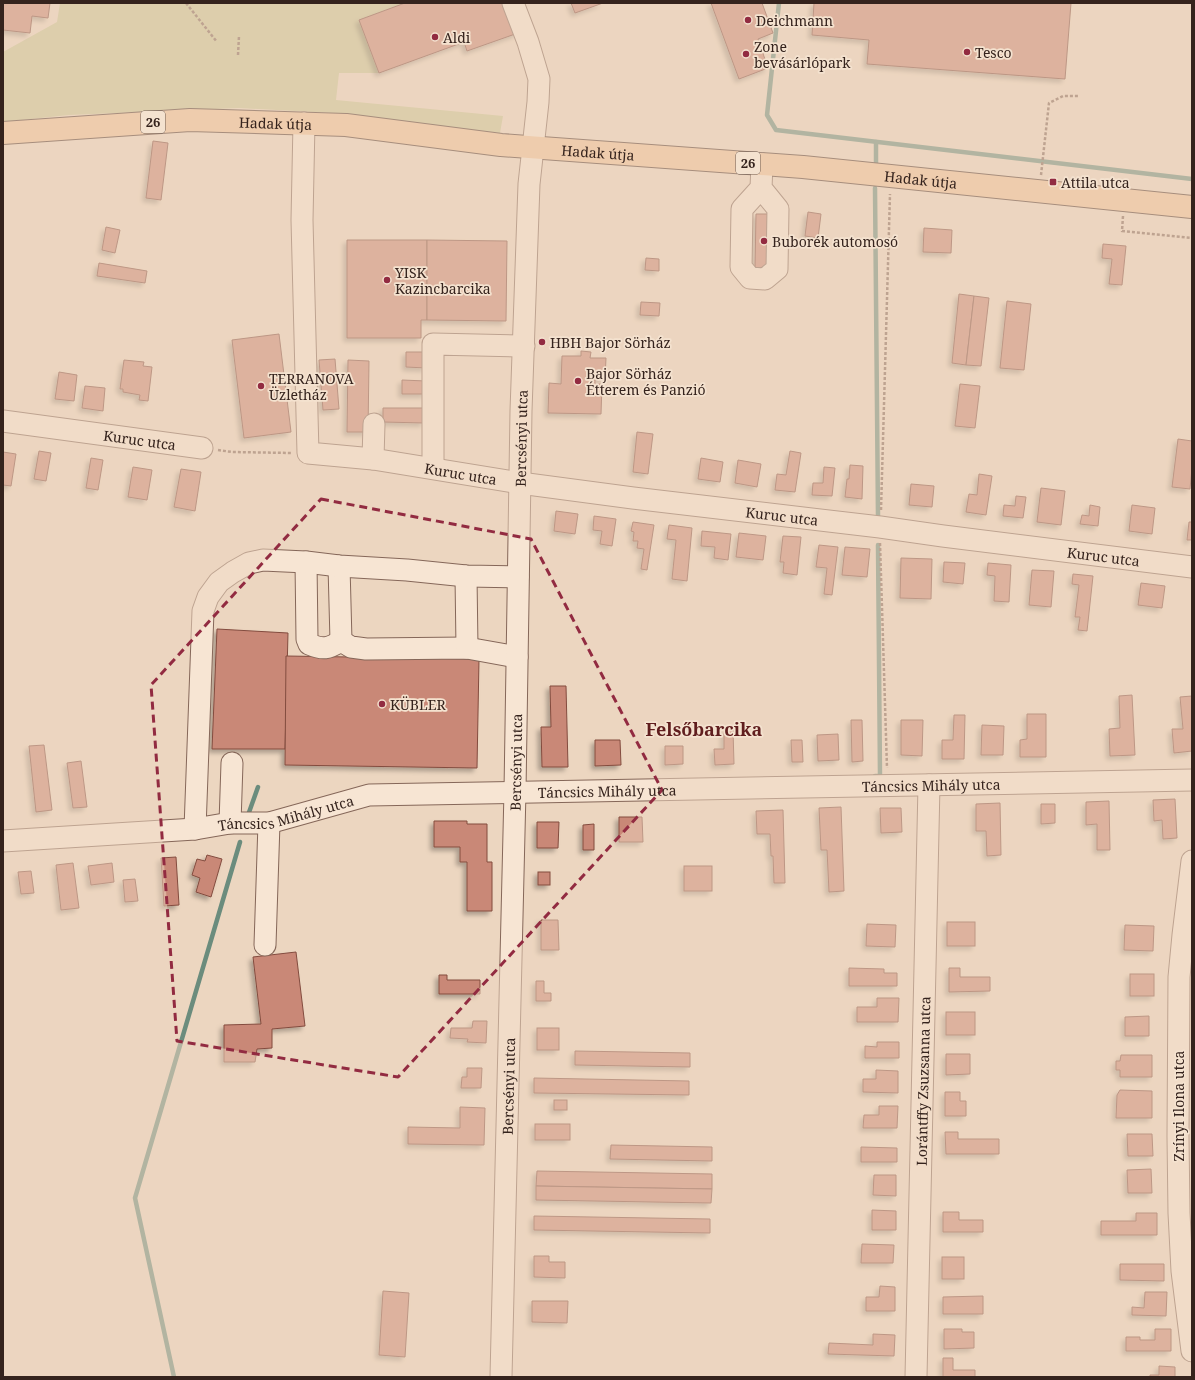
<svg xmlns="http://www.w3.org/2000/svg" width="1195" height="1380" font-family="'Noto Serif',serif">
<defs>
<filter id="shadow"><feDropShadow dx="-3.5" dy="3.5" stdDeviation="2" flood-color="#0004"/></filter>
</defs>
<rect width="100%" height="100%" fill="#ecd6c0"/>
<path fill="#cac595" d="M60,3h345l-46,17 20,53h-40l-3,27 167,16 -3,17 -168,-20 -93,-5 -170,7 -66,7v-70l54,-30z"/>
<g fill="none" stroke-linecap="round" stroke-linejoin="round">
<g stroke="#6b8c7d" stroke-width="4.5">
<path d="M779,3l-12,112 9,15 416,49"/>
<path d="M876,166v-24"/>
<path d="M875,188l3,328"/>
<path d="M875,776h5l-2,-231"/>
<path d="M247,818l11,-31"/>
<path d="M174,1377l-39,-179 105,-356"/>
</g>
</g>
<g fill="#c98877" stroke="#834c3f" filter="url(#shadow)">
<path d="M3,3h47l-2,15 -16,-2 -2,17 -27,-3z"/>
<path d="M405,3h102l11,30 -51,18 -3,-9 -85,31 -20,-53z"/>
<path d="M571,3h32l-28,10z"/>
<path d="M711,3h51l11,30 -15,6 10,29 -29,11z"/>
<path d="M814,3h257l-6,76 -198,-15 2,-24 -57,-5z"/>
<path d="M153,141l15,2 -7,57 -15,-2z"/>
<path d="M808,212l13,2 -3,24 -13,-2z"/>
<path d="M756,214h16v54h-17z"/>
<path d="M106,227l14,3 -5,23 -13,-3z"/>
<path d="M924,228l28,2 -1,23 -28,-1z"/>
<path d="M347,240h80v80h-6v18h-74z"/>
<path d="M427,240l80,1 -1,80 -79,-1z"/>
<path d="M1103,244l23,2 -4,39 -13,-1 3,-25 -10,-1z"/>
<path d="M646,258l13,1v12l-14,-1z"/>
<path d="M99,263l48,8 -2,12 -48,-7z"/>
<path d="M959,294l15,2 -8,69 -14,-2z"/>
<path d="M974,296l15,2 -8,68 -15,-1z"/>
<path d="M1007,301l24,3 -7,66 -24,-2z"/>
<path d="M641,302l19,1 -1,13 -19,-1z"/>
<path d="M279,334l12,98 -47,6 -12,-98z"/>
<path d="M581,351l10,1 -1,6h16l-1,21h-10v5h7l-1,30 -53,-1 1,-30 12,1 1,-28h19z"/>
<path d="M406,352h20v16l-20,-1z"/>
<path d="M335,359l4,50 -16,1 -4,-50z"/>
<path d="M124,360l20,2 -1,4 9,1 -4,34 -9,-1 1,-5 -17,-3v-3h-3z"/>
<path d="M348,360l21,1 -1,71h-21z"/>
<path d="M59,372l18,3 -3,26 -19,-2z"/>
<path d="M402,380l24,1v13h-24z"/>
<path d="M960,384l20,2 -5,42 -20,-2z"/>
<path d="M85,386l20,2 -2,23 -21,-3z"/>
<path d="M383,408h41v15l-41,-1z"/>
<path d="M637,432l16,2 -5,40 -15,-2z"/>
<path d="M1178,439l14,2v27l-2,21 -18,-2z"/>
<path d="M39,451l12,2 -5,28 -12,-2z"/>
<path d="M790,451l11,2 -6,39 -20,-2 2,-16 9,1z"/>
<path d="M3,452l13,2 -5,32 -8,-1z"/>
<path d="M91,458l12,2 -5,30 -12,-2z"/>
<path d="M701,458l22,4 -3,20 -22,-3z"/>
<path d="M738,460l23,4 -4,23 -22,-4z"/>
<path d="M850,465l13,1 -1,33 -17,-2 2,-18h2z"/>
<path d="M133,467l19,3 -5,30 -19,-3z"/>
<path d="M824,467l11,1 -3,28 -20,-1 1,-12h10z"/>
<path d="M181,469l20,3 -6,39 -21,-4z"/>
<path d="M979,474l13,2 -6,39 -20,-3 3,-18 8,1z"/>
<path d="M911,484l23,2 -2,21 -23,-2z"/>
<path d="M1041,488l24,3 -4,34 -24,-3z"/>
<path d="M1016,496l10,1 -3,21 -20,-2 1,-11 11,1z"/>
<path d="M1090,505l10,2 -2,19 -18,-2 2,-9 7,1z"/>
<path d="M1132,505l23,3 -3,26 -23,-3z"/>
<path d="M556,511l22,3 -3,20 -21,-3z"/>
<path d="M594,516l22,3 -4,27 -12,-2 2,-13 -9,-1z"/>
<path d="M633,522l21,3 -7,45 -6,-1 3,-20 -7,-1 1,-7h-5l1,-9 -3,-1z"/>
<path d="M1189,522h3v18h-5z"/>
<path d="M669,525l23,3 -5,53 -15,-2 4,-39 -9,-1z"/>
<path d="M702,531l29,3 -3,26 -14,-2 1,-11 -14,-1z"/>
<path d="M739,533l27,3 -3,24 -27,-3z"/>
<path d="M783,536l18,1 -4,38 -14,-2 1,-11h-4z"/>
<path d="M819,545l19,2 -6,48 -8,-1 3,-26 -11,-1z"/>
<path d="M845,547l25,2 -3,28 -25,-2z"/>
<path d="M901,558l31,1 -1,40 -31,-1z"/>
<path d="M944,562l21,1 -2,21 -20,-2z"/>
<path d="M988,563l23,2 -2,37 -15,-1 1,-25 -8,-1z"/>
<path d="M1032,570l22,1 -3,36 -22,-2z"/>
<path d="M1073,574l20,2 -6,55 -9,-1 2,-13h-5l4,-32 -7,-1z"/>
<path d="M1141,583l24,3 -3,22 -24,-3z"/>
<path d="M217,629l71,4 -3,116h-73z"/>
<path d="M286,656l193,3 -2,109 -192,-3z"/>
<path d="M550,686h16l2,81h-26l-1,-40h10z"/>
<path d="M1132,695l3,60 -25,1 -1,-27 11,-1 -1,-32z"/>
<path d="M1192,696v55l-18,2 -2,-24h11l-3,-32z"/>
<path d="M1027,714h19v43h-26v-17l7,-1z"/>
<path d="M954,715h11l-1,44h-22v-19h11z"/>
<path d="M851,720h11l1,41 -11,1z"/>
<path d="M901,720h22l-1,36 -21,-1z"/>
<path d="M982,725l22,1 -1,29h-22z"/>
<path d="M724,730h9l1,34 -19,1 -1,-16h10z"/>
<path d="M838,734l1,26 -21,1 -1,-26z"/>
<path d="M595,740h25l1,25 -26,1z"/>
<path d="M791,740h11l1,22h-11z"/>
<path d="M44,745l8,65 -16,2 -7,-66z"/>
<path d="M665,746h18v18l-18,1z"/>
<path d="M81,761l6,46 -14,1 -6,-45z"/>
<path d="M1175,799l2,39 -14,1 -1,-19 -8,1 -1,-21z"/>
<path d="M1109,801l1,49h-13v-26l-11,1v-23z"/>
<path d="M1000,803l1,52 -14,1 -1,-25h-10v-27z"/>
<path d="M1041,804h14v19l-14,1z"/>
<path d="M841,807l3,84 -15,1 -2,-42h-6l-2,-42z"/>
<path d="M880,808h21l1,24 -21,1z"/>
<path d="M783,810l2,73h-11l-1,-27h-2l-1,-22h-13l-1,-23z"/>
<path d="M619,817h23l1,25h-24z"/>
<path d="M434,821h33v3h20v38h5v49h-25v-49h-7v-15h-26z"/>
<path d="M537,822h22l-1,26h-21z"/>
<path d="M594,824v26h-11v-25z"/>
<path d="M207,855l15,4 -11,38 -15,-5 4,-14 -8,-3 5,-16 8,2z"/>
<path d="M176,857l3,48 -15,1 -3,-48z"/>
<path d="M73,863l6,45 -18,2 -5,-45z"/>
<path d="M112,863l2,19 -23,3 -3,-19z"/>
<rect x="684" y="866" width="28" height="25"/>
<path d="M31,871l3,22 -13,1 -3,-22z"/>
<rect x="538" y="872" width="12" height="13"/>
<path d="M135,879l3,22 -13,1 -2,-22z"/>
<path d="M541,920h17l1,30h-18z"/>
<rect x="947" y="922" width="28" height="24"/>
<path d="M867,924l29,1 -1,22 -29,-1z"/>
<path d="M1125,925l29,1 -1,25 -29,-1z"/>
<path d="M296,952l9,74 -33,3v19l-15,1 -2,13h-31v-37l37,-1 -8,-67z"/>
<path d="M849,968l35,1v4h13v13h-48z"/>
<path d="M949,968h11v9h30v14l-41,1z"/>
<rect x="1130" y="974" width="24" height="22"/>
<path d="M439,975h8v5h33v14h-41z"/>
<path d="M536,981h8v12h7v8h-15z"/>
<path d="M877,998h22l-1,24h-41v-15h20z"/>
<rect x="946" y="1012" width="29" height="23"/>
<path d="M1149,1016v20h-24v-19z"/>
<path d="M473,1021h14l-1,22 -19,-1 1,-3 -18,-1 1,-10h21z"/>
<rect x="537" y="1028" width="22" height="22"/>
<path d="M877,1042h22v16h-34v-12l12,1z"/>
<path d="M575,1051l115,2v14l-115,-2z"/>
<path d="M946,1054h24v20l-24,1z"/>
<path d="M1121,1055h31v22h-32v-7h-4v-9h4z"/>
<path d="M467,1068h15l-1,20h-20l1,-11h5z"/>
<path d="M876,1070l22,1v22l-35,-1v-13h13z"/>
<path d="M534,1078l155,3v14l-155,-2z"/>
<path d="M1120,1090l32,1v27h-36l1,-23z"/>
<path d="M945,1092h15v9h6v15h-21z"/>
<rect x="554" y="1100" width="13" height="10"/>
<path d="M879,1106h19l-1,22h-34l1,-13h15z"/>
<path d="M460,1107l25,1 -1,37 -76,-1v-17l52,1z"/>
<rect x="535" y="1124" width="35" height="16"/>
<path d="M945,1132h13v7h41v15h-53z"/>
<path d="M1127,1134h25l1,22h-25z"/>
<path d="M611,1145l101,2v14l-102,-2z"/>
<path d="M861,1147l36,1v14h-36z"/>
<path d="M1151,1169l1,24h-24l-1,-23z"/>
<path d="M537,1171l175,3v15l-176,-3z"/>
<path d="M874,1175h22v21l-23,-1z"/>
<path d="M536,1186l176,3 -1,14 -175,-3z"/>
<path d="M872,1210l24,1v19h-24z"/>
<path d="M943,1212h16v8h24v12h-40z"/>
<path d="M1136,1213h21v22h-56v-14h35z"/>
<path d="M534,1216l176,3v14l-176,-3z"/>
<path d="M862,1244l32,1 -1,18h-32z"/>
<path d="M534,1256h15v6h16v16l-31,-1z"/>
<rect x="942" y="1257" width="22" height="22"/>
<path d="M1120,1264h44v17l-44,-1z"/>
<path d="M880,1286l15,1v24h-29v-14h13z"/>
<path d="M383,1291l26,2 -4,64 -26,-2z"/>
<path d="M1145,1292h22l-1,24 -34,-1v-8l12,1z"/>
<path d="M983,1296v18h-40v-17z"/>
<path d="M532,1301h36l-1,22 -35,-1z"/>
<path d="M944,1329h18v3h12v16l-30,1z"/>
<path d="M1155,1329h16v22h-45v-14h14v3h15z"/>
<path d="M873,1334l22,1 -1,21 -66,-2 1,-11 44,2z"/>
<path d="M943,1358h10v12h22v7h-32z"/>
<path d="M1159,1366l16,1v10h-25v-2h9z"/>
</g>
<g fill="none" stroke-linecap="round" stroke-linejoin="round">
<defs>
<g id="minor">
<path d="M304,123l-2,97 6,233 65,6"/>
<path d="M761,188l17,21 -1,60 -12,10 -15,-1 -9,-11 1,-58 19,-21 1,-24"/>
<path id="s1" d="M3,421l199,27"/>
<path id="s2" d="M374,424l-1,35 147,24 113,15 247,29 63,9 249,31"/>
<path d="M433,468v-124l91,2"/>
<path d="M306,562l1,77 2,5c14,6 19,5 32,-3l10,6 15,2 101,-1 50,9"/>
<path d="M339,566l2,75"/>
<path d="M466,576l1,72"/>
<path d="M230,823l2,-60"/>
<path d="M195,829l8,-218 5,-14 11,-15 14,-10 16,-9 14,-3 43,2 33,4 68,4 59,6 52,1"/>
<path id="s3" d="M3,841l192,-12 35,-6h39l100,-28 823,-15"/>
<path d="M1192,861l-9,74 -4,42 -1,160 1,76 3,58 10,80"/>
<path d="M265,945l4,-122"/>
<path id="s4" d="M501,1377l14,-586 6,-380 8,-227 9,-82 1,-23 -11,-37 -15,-39"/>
<path id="s5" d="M916,1377l13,-592"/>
</g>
<g id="major">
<path id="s6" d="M3,133l187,-13 156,5 155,20 302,22 389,40"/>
</g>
</defs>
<use href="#minor" stroke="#856759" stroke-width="23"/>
<use href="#major" stroke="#52372d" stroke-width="24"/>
<g stroke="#856759" stroke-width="2.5" stroke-dasharray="3 2" stroke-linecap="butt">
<path d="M186,3l31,39"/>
<path d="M238,55l1,-19"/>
<path d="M1041,175l8,-72 14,-7h16"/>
<path d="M1123,216l-1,15 70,7"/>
<path d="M218,450l14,2 59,1"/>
<path d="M881,510l9,-316"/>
<path d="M880,543l7,225"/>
</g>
<use href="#minor" stroke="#f7e5d3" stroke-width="21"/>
<use href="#major" stroke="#efc298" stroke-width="22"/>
</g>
<path d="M0 0H1195V1380H0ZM321,499l210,40 131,251 -264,287 -221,-36 -26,-356z" fill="#ecd6c0" fill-opacity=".55" fill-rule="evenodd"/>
<path fill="none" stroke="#922b41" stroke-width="3" stroke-dasharray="8 5" stroke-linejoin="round" d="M321,499l210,40 131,251 -264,287 -221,-36 -26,-356z"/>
<g fill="#922b41" stroke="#f4e2cf" stroke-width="1.5">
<circle cx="748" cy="20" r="4"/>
<circle cx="435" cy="37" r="4"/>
<circle cx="967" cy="52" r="4"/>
<circle cx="746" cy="54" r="4"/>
<rect x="1049" y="178" width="8" height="8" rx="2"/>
<circle cx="764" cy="241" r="4"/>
<circle cx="387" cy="280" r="4"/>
<circle cx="542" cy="342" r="4"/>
<circle cx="578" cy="381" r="4"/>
<circle cx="261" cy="386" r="4"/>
<circle cx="382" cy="704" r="4"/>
</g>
<g text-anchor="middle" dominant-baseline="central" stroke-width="3.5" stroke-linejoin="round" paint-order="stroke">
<g fill="#f4e2cf" stroke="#6e5c52" stroke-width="1">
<rect x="141" y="111" width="24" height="22" rx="3"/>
<rect x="736" y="152" width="24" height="22" rx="3"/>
</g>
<g font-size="13" font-weight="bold" fill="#35231d">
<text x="153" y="122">26</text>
<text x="748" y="163">26</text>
</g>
<g font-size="14" fill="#35231d" stroke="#f4e2cf" text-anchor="start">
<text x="756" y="20">Deichmann</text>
<text x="443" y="37">Aldi</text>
<text x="754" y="46">Zone<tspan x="754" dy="16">bevásárlópark</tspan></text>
<text x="975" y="52">Tesco</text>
<text x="1061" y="182">Attila utca</text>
<text x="772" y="241">Buborék automosó</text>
<text x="395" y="272">YISK<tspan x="395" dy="16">Kazincbarcika</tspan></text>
<text x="550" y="342">HBH Bajor Sörház</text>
<text x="586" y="373">Bajor Sörház<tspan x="586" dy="16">Étterem és Panzió</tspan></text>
<text x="269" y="378">TERRANOVA<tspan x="269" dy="16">Üzletház</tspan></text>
<text x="390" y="704">KÜBLER</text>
</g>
<g font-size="14" fill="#35231d" stroke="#f4e2cf">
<text stroke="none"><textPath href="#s6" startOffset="273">Hadak útja</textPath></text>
<text stroke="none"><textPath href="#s6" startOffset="597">Hadak útja</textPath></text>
<text stroke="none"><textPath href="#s6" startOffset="921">Hadak útja</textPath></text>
<text stroke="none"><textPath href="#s4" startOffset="939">Bercsényi utca</textPath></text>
<text stroke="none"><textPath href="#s1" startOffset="138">Kuruc utca</textPath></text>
<text stroke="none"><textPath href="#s2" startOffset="124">Kuruc utca</textPath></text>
<text stroke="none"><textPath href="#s2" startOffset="448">Kuruc utca</textPath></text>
<text stroke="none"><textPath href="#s2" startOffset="772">Kuruc utca</textPath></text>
<text stroke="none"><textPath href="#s4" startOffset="615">Bercsényi utca</textPath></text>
<text stroke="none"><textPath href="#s3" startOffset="933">Táncsics Mihály utca</textPath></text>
<text stroke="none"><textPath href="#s3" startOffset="609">Táncsics Mihály utca</textPath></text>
<text stroke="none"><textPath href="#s3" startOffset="285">Táncsics Mihály utca</textPath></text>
<text stroke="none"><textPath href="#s5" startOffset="296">Lorántffy Zsuzsanna utca</textPath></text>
<text stroke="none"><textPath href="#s4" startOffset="291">Bercsényi utca</textPath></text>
<text transform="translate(1178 1106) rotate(-90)">Zrínyi Ilona utca</text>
</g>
<g font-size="18" font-weight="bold" fill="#601e1e" stroke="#f4e2cf">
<text x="704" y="729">Felsőbarcika</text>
</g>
</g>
<rect width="1195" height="1380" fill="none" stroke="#35231d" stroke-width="8"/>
</svg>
